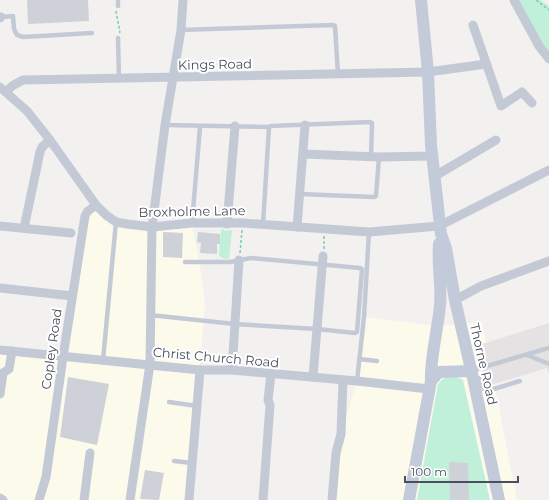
<svg xmlns="http://www.w3.org/2000/svg" width="549" height="500" font-family="Montserrat,sans-serif">
<rect width="100%" height="100%" fill="#f3f1f0"/>
<g fill="#fcfaeb">
<path d="M96,205l20,17 76,5 7,31 6,47 -16,195h-189v-150l63,7 22,-141z"/>
<path d="M364,317l74,9 44,-4 35,178h-186l7,-56 19,-63z"/>
</g>
<path fill="#e4e2e2" d="M549,323v52l-2,-7 -60,18 -11,-40z"/>
<g fill="#c0efda">
<path d="M514,0h26l9,6v53z"/>
<path d="M221,229h2l2,2 7,-1 -3,29 -7,-1 -3,-3z"/>
<path d="M452,375l11,5 27,120h-73l21,-116 5,-5z"/>
</g>
<g fill="#cfd1d8">
<path d="M27,0h61l1,21 -61,3z"/>
<path d="M163,232l20,1 -1,25 -19,-1z"/>
<path d="M198,232l22,2v10h-3v10l-17,-1 1,-10 -4,-1z"/>
<path d="M68,377l41,7 -12,61 -37,-8z"/>
<path d="M449,462l19,1 1,37h-19z"/>
<path d="M145,470l19,3 -5,27 -19,-1z"/>
</g>
<g fill="none" stroke-linecap="round" stroke-linejoin="round">
<g stroke="#77cdb1" stroke-width="1.5" stroke-dasharray="3 2" stroke-linecap="butt">
<path d="M536,0l13,10"/>
<path d="M116,11l4,22"/>
<path d="M324,249v-13"/>
<path d="M240,253l2,-23"/>
</g>
<g stroke="#c4cad5" stroke-width="4.5">
<path d="M118,6v-6"/>
<path d="M1,17l12,-1 1,13 3,6 6,2 69,-4"/>
<path d="M181,30l152,-5 2,1 3,49"/>
<path d="M118,38l1,40"/>
<path d="M165,125l104,2"/>
<path d="M300,194l74,3 2,-1 3,-39"/>
<path d="M192,223l8,-96"/>
<path d="M263,224l6,-97 2,-1 99,-4 2,1 -1,34"/>
<path d="M150,315l85,9 82,5 38,4 2,-1 5,-63 -2,-1 -109,-10 -21,4h-45"/>
<path d="M527,355l22,9"/>
<path d="M359,359l18,2"/>
<path d="M103,360l13,-138"/>
<path d="M473,370l76,-22"/>
<path d="M476,378h3l5,11 3,2 33,-10"/>
<path d="M357,381l7,-64 5,-85"/>
<path d="M169,402l28,4"/>
<path d="M174,461l18,2"/>
</g>
<g stroke="#c4cad5" stroke-width="9">
<path d="M514,0l25,46 10,13"/>
<path d="M0,18l1,-1"/>
<path d="M473,25l28,81 21,-14 10,11"/>
<path d="M0,87l27,24 23,29 46,65 10,10 10,7 11,2 25,3 40,-4h51l126,9 70,-6 110,-56"/>
<path d="M6,92l6,-6 11,-6 405,-8 58,-8"/>
<path d="M304,154l75,3 53,-1"/>
<path d="M435,176l61,-36"/>
<path d="M227,224l8,-98"/>
<path d="M0,226l71,7"/>
<path d="M297,227l8,-102"/>
<path d="M24,228l16,-76 2,-5 8,-7"/>
<path d="M0,288l72,8"/>
<path d="M455,300l26,-14 68,-25"/>
<path d="M0,350l200,20h32l125,11 72,8"/>
<path d="M232,370l7,-110"/>
<path d="M313,377l10,-121"/>
<path d="M0,394l3,-21 6,-4 3,-18"/>
<path d="M0,498l3,2"/>
<path d="M39,500l7,-23 17,-120 22,-141 3,-5 8,-6"/>
<path d="M84,500l6,-47"/>
<path d="M130,500l20,-136 2,-137 13,-102 16,-95 2,-30"/>
<path d="M189,500l11,-130"/>
<path d="M263,500l7,-95 -2,-5 3,-26"/>
<path d="M332,500l4,-47 5,-19 2,-54"/>
</g>
<g stroke="#c3cad9" stroke-width="12">
<path d="M421,0l7,72 3,73 10,89 5,14 9,52 18,78 26,122"/>
<path d="M431,381l8,-9 33,-1"/>
<path d="M409,500l22,-119c-1,-23 7,-52 9,-76 2,-20 -3,-41 -1,-61"/>
</g>
</g>
<g text-anchor="middle" dominant-baseline="central" stroke-width="4" stroke-linejoin="round" paint-order="stroke">
<g font-size="13" fill="#48505e" stroke="#fff">
<text transform="translate(215 64) rotate(-1)">Kings Road</text>
<text transform="translate(192 211) rotate(-1)">Broxholme Lane</text>
<text transform="translate(51 349) rotate(-82)">Copley Road</text>
<text transform="translate(216 357) rotate(5)">Christ Church Road</text>
<text transform="translate(484 364) rotate(77)">Thorne Road</text>
</g>
</g>
<path d="M405 476v6h113v-6" fill="none" stroke="#48505e" stroke-width="2"/>
<text x="411" y="476" font-size="12" fill="#48505e" stroke="#ffffff" stroke-width="3" paint-order="stroke">100 m</text>
</svg>
